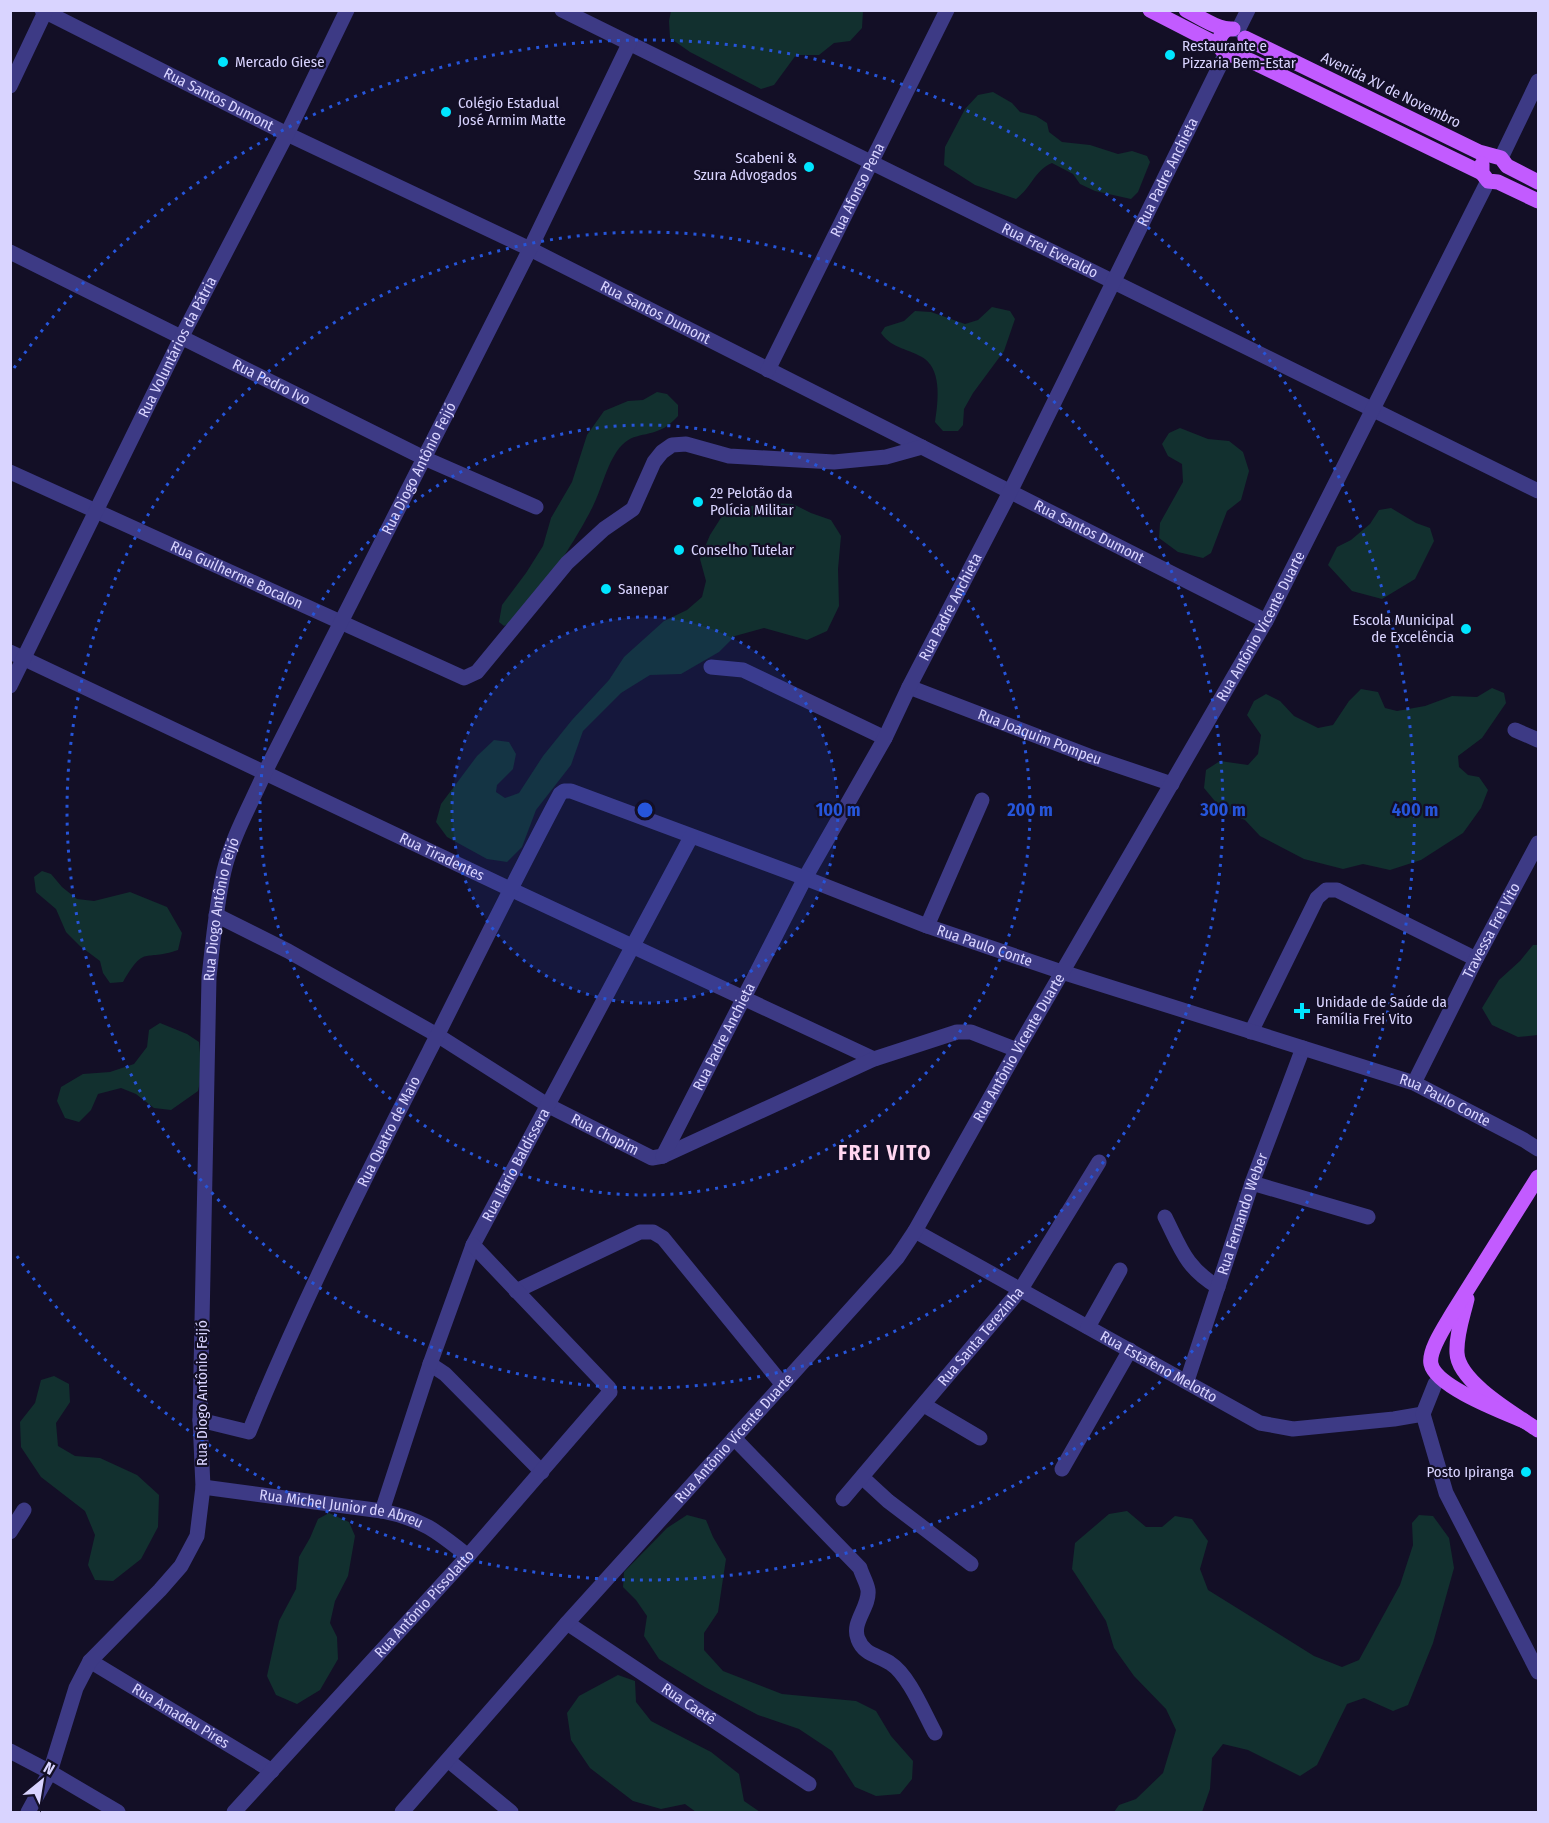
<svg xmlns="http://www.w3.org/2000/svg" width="1549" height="1823" font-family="'Fira Sans Condensed',sans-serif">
<rect width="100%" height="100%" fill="#130f26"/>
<g fill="#12302f">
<path d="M671,11v-1l192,1 -1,17 -12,13 -16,2 -15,12h-23l-22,30 -13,4 -71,-37 -20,-14 -1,-17z"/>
<path d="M993,92l19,11 8,9 16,4 11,7 2,9 13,10 28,3 28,9 14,-3 15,5 3,6 -12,30 -7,7 -36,-8 -15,-7 -7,-10 -21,-11c-18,8 -20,24 -36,36l-41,-14 -31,-20 1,-18 20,-38 13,-14z"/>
<path d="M992,307l18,4 5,8 -11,32 -31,42 -9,16 -1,16 -5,6h-15l-8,-9c3,-19 7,-50 -10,-63 -16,-11 -32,-9 -44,-26l4,-6 19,-6 11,-10 16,1 34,12 13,-4z"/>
<path d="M657,392l10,2 11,11v11c-4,4 -9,9 -14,12 -21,11 -35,2 -50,28 -9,15 -13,34 -21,50 -14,29 -62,107 -89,120l-5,-4 3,-17 24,-32 17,-27 8,-28 21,-36 15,-47 17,-24 24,-10 15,-1z"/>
<path d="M1180,428l28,11 21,2 14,11 6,19 -8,29 -14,11 -16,42 -8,5 -25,-6 -19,-14 1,-15 23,-41 -1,-18 -14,-8 -6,-12 7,-11z"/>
<path d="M764,503l29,1 18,9 20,7 10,16 -3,33 1,37 -12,25 -20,9 -43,-12 -29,8 -16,16 -38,22 -31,1 -29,18 -38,38 -12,34 -35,45 -14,37 -15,15 -20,-3 -40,-22 -11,-15 5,-18 36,-48 17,-16 15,2 7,12 -3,15 -16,16 -1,7 9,6 14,-5 24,-37 29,-36 37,-40 15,-23 40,-36 23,-11 15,-13 4,-16 -6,-22 10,-24 14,-22z"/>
<path d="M1391,508l25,15 14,5 4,13 -19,38 -33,20 -30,-8 -24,-26 9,-18 14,-7 19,-16 9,-14z"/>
<path d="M1492,688l12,5 2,10 -24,35 -24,18 1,11 9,8 11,2 9,13 -7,18 -18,25 -42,27 -31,10 -27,-6 -20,5 -39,-10 -44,-23 -15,-16 -21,-8 -20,-24 2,-18 14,-9 28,4 10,-11 3,-19 -14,-20 7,-14 12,-7 14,7 14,15 24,12 15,-3 16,-24 12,-12 17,3 7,16 12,3 28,-5 27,-10 25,1z"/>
<path d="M42,871l9,3 11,13 15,12 17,2 36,-9 37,15 15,26 -4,17c-35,12 -33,-6 -55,32l-13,1 -7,-10 -3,-12 -20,-15 -14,-14 -10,-23 -20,-17 -2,-15z"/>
<path d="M1533,945h5v90l-20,2 -26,-12 -10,-17 17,-28 21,-19z"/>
<path d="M160,1023l27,11 12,8 3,31 -4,18 -27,19 -17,-2 -18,-14 -15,-6 -23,6 -7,16 -12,12 -14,-4 -8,-17 4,-14 22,-13 27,-2 24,-8 13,-17 2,-17z"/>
<path d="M54,1376l15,8 1,18 -14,21 2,23 17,10 25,2 37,17 22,20 -1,32 -17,32 -28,22 -18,-1 -7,-15 7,-30 -10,-24 -44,-34 -20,-30 -1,-25 15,-19 6,-23z"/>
<path d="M1127,1511l19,16h16l13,-11 17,3 16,22 -8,28 8,21 106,66 28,11 17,-7 41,-75 13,-40 -1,-22 7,-8 14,1 16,22 5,30 -21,75 -25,62 -15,6 -29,-13 -17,6 -30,61 -17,11 -52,-26 -25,-6 -11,14 -2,31 -8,23h-88l5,-7 17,-6 27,-26 13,-43 -10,-21 -32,-33 -20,-28 -8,-27 -34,-52 3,-26 34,-29z"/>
<path d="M329,1513l20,9 6,14 -7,40 -13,25 -5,22 7,14 1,22 -18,31 -23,14 -21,-9 -9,-19 12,-55 17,-32 3,-32 11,-19 8,-19z"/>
<path d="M687,1515l19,5 7,17 13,22 -8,53 -14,21v17l19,21 59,23 74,7 20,10 15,25 22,25 -1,18 -12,15 -24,2 -21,-9 -23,-36 -33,-22 -41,-14 -53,-28 -46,-28 -15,-23 3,-20 -11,-16 -13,-13 1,-15 43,-44z"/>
<path d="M618,1675l17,6 1,21 15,19 60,31 28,22 5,27 16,11h-64l-11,-8 -24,5 -28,-8 -43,-33 -19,-28 -4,-27 12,-17z"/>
</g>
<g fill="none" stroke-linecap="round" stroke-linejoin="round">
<g stroke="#3d3a85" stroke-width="15">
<path id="s1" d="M42,10l245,124 243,115 736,372"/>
<path id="s2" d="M562,10l976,481"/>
<path d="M1238,30l10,-20"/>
<path d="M10,86l36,-76"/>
<path d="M1501,158l37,-77"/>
<path id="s3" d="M10,252l414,206 112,49"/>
<path id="s4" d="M768,370l179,-360"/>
<path id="s5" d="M10,472l454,206 13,-6 90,-109 37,-34 29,-20 21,-47 8,-10 10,-7 14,-1 43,12 105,6 52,-5 36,-10"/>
<path id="s6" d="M10,652l500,237 364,170"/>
<path d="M711,667l32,3 142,68"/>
<path id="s7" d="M10,686l171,-348 106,-204 60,-124"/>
<path id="s8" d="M909,687l180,69 83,28"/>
<path d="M1515,730l23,10"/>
<path id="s9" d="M216,915l72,36 149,84 112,71 103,52 11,-2 211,-97 83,-27h14l46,18"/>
<path d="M927,926l55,-126"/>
<path d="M1251,1032l66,-134 9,-8h11l139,69"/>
<path id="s10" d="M1414,1083l62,-124 62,-116"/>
<path id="s11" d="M663,1156l142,-278 80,-140 24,-51 101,-195 216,-439"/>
<path d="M1252,1183l116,34"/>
<path d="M1165,1217c16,32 21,51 53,70"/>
<path id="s12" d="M915,1231l345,192 33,6 101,-10 29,-5"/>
<path d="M516,1291l124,-59h13l10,6 120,147"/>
<path d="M1088,1327l32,-57"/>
<path d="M430,1364l15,10 97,98"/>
<path d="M1441,1379l-6,5 -12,30 23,79 92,179"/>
<path id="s13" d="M1187,1381l65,-198 51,-135"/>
<path d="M924,1405l56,33"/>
<path id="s14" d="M200,1420l49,12c55,-135 121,-264 187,-394 41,-82 81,-163 124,-244l4,-3h7l234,87 122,48 135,46 352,111 110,57 14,9"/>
<path d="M734,1438l126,130c2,7 7,15 8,22 2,17 -17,32 -10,49 6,16 20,16 32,24 19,12 34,50 45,70"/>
<path d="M1062,1469l68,-119"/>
<path d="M863,1478l25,23 83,63"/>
<path id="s15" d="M203,1487l179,24c40,8 55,20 86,45"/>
<path id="s16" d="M843,1499l178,-210 78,-127"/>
<path id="s17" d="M382,1511l48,-147 43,-119 218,-408"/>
<path d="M10,1532l14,-22"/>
<path id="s18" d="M567,1623l242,161"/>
<path id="s19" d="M90,1661l182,110"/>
<path d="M10,1751l40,21 68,40"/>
<path d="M449,1761l62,51"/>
<path id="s20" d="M28,1812l22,-40 26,-84 14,-27 70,-71 21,-24 16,-30 6,-49 -3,-67 9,-443c4,-35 7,-71 15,-106 8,-34 27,-67 41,-99l265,-523 99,-205"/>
<path id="s21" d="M234,1812l234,-256 142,-164 -1,-4 -136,-143"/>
<path id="s22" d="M402,1812l165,-189 330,-365 18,-27 102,-181 249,-429 222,-440"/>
</g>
<g stroke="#c25bff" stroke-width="15">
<path d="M1150,10l70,36"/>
<path d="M1186,10c14,7 32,20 47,19"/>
<path d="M1228,29c-9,5 -14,18 -2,24 4,3 17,4 23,7l233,113"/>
<path d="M1245,38l234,114 22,6 6,8 31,16"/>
<path d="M1482,164v9l6,8 10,1 40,19"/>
<path d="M1467,1299c-4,17 -11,36 -10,54 1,29 59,62 81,77"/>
<path d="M1524,1421c-21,-9 -88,-34 -93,-57 -3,-13 14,-38 21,-50l86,-137"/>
</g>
</g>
<circle cx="645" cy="810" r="193" fill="#2655da" fill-opacity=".12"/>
<g fill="none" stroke="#2655da" stroke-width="3" stroke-dasharray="3 6">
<circle cx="645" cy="810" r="193"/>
<circle cx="645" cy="810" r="385"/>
<circle cx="645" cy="810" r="578"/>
<path d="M14 368A770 770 0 1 1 14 1252"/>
</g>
<g fill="#00e5ff" stroke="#130f26" stroke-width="2">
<circle cx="1170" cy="55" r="6"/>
<circle cx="223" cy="62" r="6"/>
<circle cx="446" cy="112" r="6"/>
<circle cx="809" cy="167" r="6"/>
<circle cx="698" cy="502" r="6"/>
<circle cx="679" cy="550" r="6"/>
<circle cx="606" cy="589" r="6"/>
<circle cx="1466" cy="629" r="6"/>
<path d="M1299 1002h6v6h6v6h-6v6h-6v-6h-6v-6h6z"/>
<circle cx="1526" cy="1472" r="6"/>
</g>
<g text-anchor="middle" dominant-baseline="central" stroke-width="4.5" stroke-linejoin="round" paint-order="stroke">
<g font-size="15" fill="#d9d4ff" stroke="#130f26" text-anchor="start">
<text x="1182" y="46">Restaurante e<tspan x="1182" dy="17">Pizzaria Bem-Estar</tspan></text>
<text x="235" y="62">Mercado Giese</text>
<text x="458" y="103">Colégio Estadual<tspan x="458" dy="17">José Armim Matte</tspan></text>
<text x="797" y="158" text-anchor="end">Scabeni &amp;<tspan x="797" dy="17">Szura Advogados</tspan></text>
<text x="710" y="493">2º Pelotão da<tspan x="710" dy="17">Polícia Militar</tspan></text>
<text x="691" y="550">Conselho Tutelar</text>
<text x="618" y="589">Sanepar</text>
<text x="1454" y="620" text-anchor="end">Escola Municipal<tspan x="1454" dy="17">de Excelência</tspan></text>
<text x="1316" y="1002">Unidade de Saúde da<tspan x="1316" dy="17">Família Frei Vito</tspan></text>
<text x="1514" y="1472" text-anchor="end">Posto Ipiranga</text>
</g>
<g font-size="15" fill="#d9d4ff" stroke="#130f26">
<text transform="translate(1391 90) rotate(26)">Avenida XV de Novembro</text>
<text stroke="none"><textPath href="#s1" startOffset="198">Rua Santos Dumont</textPath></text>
<text stroke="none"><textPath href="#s11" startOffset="1106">Rua Padre Anchieta</textPath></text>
<text stroke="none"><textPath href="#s4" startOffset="201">Rua Afonso Pena</textPath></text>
<text stroke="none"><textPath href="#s2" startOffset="544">Rua Frei Everaldo</textPath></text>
<text stroke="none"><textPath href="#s1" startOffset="684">Rua Santos Dumont</textPath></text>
<text stroke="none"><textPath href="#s7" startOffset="378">Rua Voluntários da Pátria</textPath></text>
<text stroke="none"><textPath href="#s3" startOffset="292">Rua Pedro Ivo</textPath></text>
<text stroke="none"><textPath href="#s20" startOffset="1444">Rua Diogo Antônio Feijó</textPath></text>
<text stroke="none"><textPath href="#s1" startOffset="1170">Rua Santos Dumont</textPath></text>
<text stroke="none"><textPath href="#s5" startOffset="249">Rua Guilherme Bocalon</textPath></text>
<text stroke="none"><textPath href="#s11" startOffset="620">Rua Padre Anchieta</textPath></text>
<text stroke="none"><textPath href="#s22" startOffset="1472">Rua Antônio Vicente Duarte</textPath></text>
<text stroke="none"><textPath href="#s8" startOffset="140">Rua Joaquim Pompeu</textPath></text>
<text stroke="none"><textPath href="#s6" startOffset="478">Rua Tiradentes</textPath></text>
<text stroke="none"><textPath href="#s20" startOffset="958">Rua Diogo Antônio Feijó</textPath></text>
<text stroke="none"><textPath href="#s10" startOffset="171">Travessa Frei Vito</textPath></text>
<text stroke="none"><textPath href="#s14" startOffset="1214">Rua Paulo Conte</textPath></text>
<text stroke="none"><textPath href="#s11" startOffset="134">Rua Padre Anchieta</textPath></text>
<text stroke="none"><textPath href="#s22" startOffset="986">Rua Antônio Vicente Duarte</textPath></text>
<text stroke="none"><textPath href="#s14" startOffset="1700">Rua Paulo Conte</textPath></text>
<text stroke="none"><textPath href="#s14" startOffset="382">Rua Quatro de Maio</textPath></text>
<text stroke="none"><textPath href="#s9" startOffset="447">Rua Chopim</textPath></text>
<text stroke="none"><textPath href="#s17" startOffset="372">Rua Ilário Baldissera</textPath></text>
<text stroke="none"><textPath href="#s13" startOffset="176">Rua Fernando Weber</textPath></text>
<text stroke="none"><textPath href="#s16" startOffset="213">Rua Santa Terezinha</textPath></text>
<text stroke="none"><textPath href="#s12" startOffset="279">Rua Estafeno Melotto</textPath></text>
<text transform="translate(202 1393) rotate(-90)">Rua Diogo Antônio Feijó</text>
<text stroke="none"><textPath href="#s22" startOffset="500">Rua Antônio Vicente Duarte</textPath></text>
<text stroke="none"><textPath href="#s15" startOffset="140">Rua Michel Junior de Abreu</textPath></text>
<text stroke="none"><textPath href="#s21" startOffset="282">Rua Antônio Pissolatto</textPath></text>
<text stroke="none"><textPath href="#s18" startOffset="146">Rua Caetê</textPath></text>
<text stroke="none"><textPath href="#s19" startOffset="106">Rua Amadeu Pires</textPath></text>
</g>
<g font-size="21" font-weight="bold" letter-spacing="1.5" fill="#ffd6f0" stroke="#130f26">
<text x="885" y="1153">FREI VITO</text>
</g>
</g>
<circle cx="645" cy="810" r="9" fill="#2655da" stroke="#130f26" stroke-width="3"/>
<g font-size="18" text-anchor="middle" font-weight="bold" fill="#2655da" stroke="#130f26" stroke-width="4.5" stroke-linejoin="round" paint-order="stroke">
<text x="838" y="816">100 m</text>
<text x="1030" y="816">200 m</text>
<text x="1223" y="816">300 m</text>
<text x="1415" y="816">400 m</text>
</g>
<rect width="1549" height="1823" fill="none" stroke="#d9d4ff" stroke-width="24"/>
<g transform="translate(42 1781) rotate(30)" stroke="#130f26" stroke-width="4.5" paint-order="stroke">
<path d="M0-4.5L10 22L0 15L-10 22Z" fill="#d9d4ff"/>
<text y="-9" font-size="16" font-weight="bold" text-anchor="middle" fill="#d9d4ff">N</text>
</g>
</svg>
